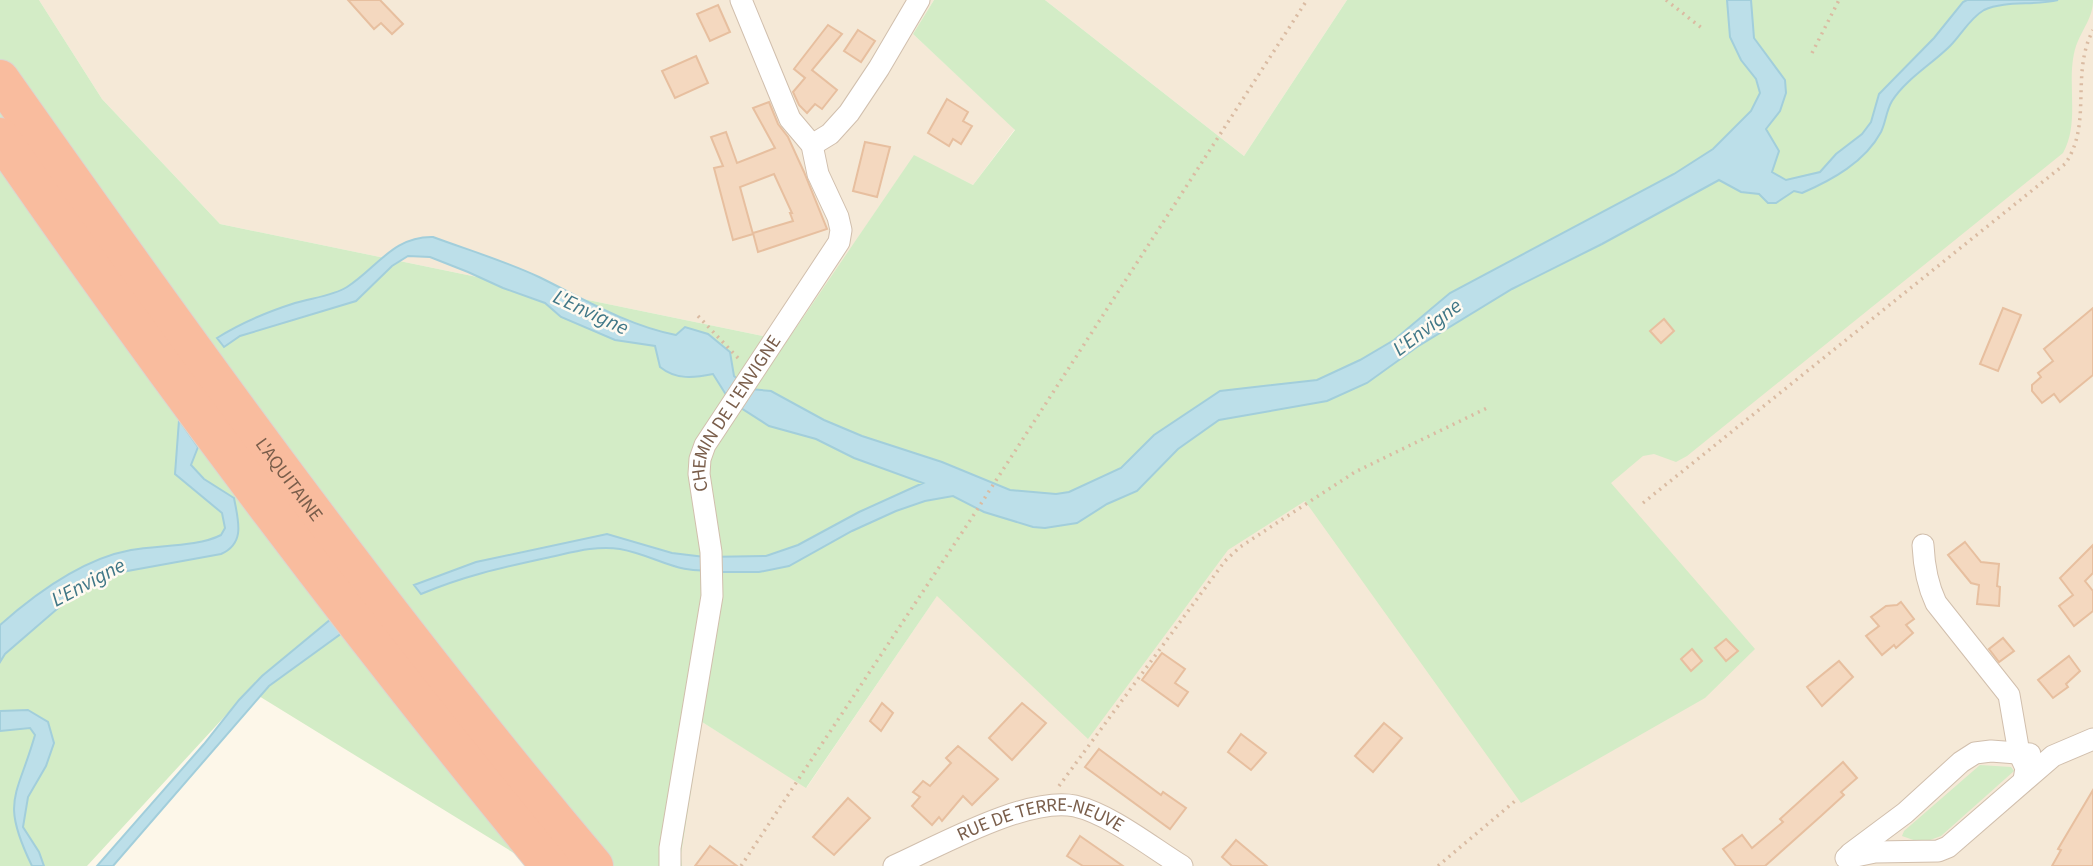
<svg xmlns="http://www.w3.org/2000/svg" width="2093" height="866" font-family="'Source Sans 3',sans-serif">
<rect width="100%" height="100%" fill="#fdf7e9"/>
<g fill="#f5e9d7">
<path d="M39,0h895l-21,34 102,95 -42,56 -59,-29 -127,185 -567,-117 -118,-125z"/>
<path d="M1045,0h302l-103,156z"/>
<path d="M2093,0v866h-1411l-1,-11 21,-133 105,65 174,-256z"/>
</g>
<g fill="#d3ecc6">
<path d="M0,0h39l63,99 118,125 567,117 127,-186 59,30 42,-55 -102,-96 21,-34h111l199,156 103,-156h746c0,18 -11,29 -17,46 -11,34 5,75 -13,107l-376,303 -11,6 -22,-8 -11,2 -32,27 144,166 -50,49 -184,105 -216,-302 -77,49 -140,189 -151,-143 -131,192 -104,-66 -21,133 1,11h-147l-286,-176 -162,176h-87z"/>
<path d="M1980,765l31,2 3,4 -73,65 -19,7 -20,-7 2,-5z"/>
</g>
<g fill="#bcdfe9" stroke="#a2cedb" stroke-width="2">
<path d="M1727,0h24l3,38 31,42 1,13 -6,18 -14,18 13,22 -7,21 14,8 34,-8 16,-18 26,-20 9,-12 8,-28 55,-56 29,-36 4,-2h91c-24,6 -53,0 -74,10 -14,8 -23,25 -34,36 -18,18 -44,33 -58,55 -6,10 -6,21 -11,31 -16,30 -49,48 -79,61l-8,-2 -18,12h-8l-9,-9 -18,-2 -22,-12 -117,64 -90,45 -95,58 -50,36 -40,18 -108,19 -41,29 -41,42 -30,13 -30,19 -32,5 -12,-1 -49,-15 -31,-16 -28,5 -29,10 -44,20 -63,35 -30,6h-36l-4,-3c-42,7 -61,-13 -99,-20 -25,-4 -50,4 -74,9 -46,10 -82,18 -125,36l-7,-9 62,-23 131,-28 65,19 33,4 61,-1 32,-11 61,-33 64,-29 -69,-25 -38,-19 -47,-13 -39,-25 -17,-27c-19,4 -37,6 -53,-7l-5,-21 -40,-6 -54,-23 -16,-14 -42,-15 -35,-16 -38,-15 -22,-1 -16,10 -36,35 -116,35 -16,11 -7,-9c25,-16 50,-26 78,-35 16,-5 38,-7 52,-16 30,-19 46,-51 86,-50 35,13 72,24 106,40 45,22 87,48 137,58l9,-8 23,7 22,18 4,24 16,13 21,2 53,29 38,16 80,26 68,28 46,4 13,-2 52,-24 33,-33 66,-44 97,-11 43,-20 34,-20 56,-47 224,-119 39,-25 38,-38 9,-18 -4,-14 -15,-19 -11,-23z"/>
<path d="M179,420l19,27 -7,18 13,14 30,19c4,22 12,45 -13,56l-99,18 -43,18 -74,64 -5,8v-37c36,-32 82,-66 131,-75 27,-5 67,-3 90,-15l4,-7 -3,-15 -47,-39z"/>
<path d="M331,619l11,14 -73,53 -156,180h-16l107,-122 35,-44 23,-24z"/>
<path d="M28,710l20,12 6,21 -8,23 -18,31 -5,30 16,25 5,14h-12c-32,-66 -15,-68 3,-131l-5,-7 -30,3v-20z"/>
</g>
<g fill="#f4d8bf" stroke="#e7bf9f" stroke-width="2">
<path d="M348,0h32l23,24 -11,10 -11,-11 -7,6z"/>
<path d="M718,5l12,27 -20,9 -13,-27z"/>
<path d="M828,25l14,9 -30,36 25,20 -15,19 -7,-5 -8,9 -8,-8 -6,-13 12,-14 -11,-9z"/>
<path d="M858,30l17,11 -14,21 -17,-11z"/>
<path d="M696,56l12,27 -33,15 -13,-27z"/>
<path d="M947,99l21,13 -5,9 9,5 -11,18 -8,-5 -4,7 -21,-13z"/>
<path d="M769,102l9,22 10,13 16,35 23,57 -69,23 -5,-19 40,-12 -3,-8h2l-18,-39 -34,13 13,47 -20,6 -19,-72 9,-2 -12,-29 15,-5 11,31 38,-15 -22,-40z"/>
<path d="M865,142l25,5 -13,50 -24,-6z"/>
<path d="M2003,308l18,7 -23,56 -18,-7z"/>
<path d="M2093,308v67l-33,27 -6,-8 -12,9 -10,-12v-6l9,-8 -3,-4 15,-12 -9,-12z"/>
<path d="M1664,319l10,12 -13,12 -11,-12z"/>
<path d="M1965,542l16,20 18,2 -2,22 3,1 -1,19 -22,-2 2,-19 -8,-2 -23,-28z"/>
<path d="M2093,545v28l-8,8 8,10v20l-19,15 -15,-20 14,-11 -13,-17z"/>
<path d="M1901,602l13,17 -8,6 7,8 -17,15 -2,-3 -12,10 -16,-19 13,-10 -8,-9 15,-11 11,-1z"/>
<path d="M2003,638l11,13 -15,11 -10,-13z"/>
<path d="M1726,639l12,12 -12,10 -11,-13z"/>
<path d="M1692,649l10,12 -11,10 -10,-12z"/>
<path d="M1162,653l23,16 -10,14 13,9 -10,14 -36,-26z"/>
<path d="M2069,656l11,15 -14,13 2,3 -15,11 -15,-18z"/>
<path d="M1839,661l14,16 -31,29 -15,-19z"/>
<path d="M882,703l11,10 -12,18 -11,-10z"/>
<path d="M1022,703l24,20 -34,37 -23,-22z"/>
<path d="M1384,723l18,15 -29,34 -18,-16z"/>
<path d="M1241,734l25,19 -15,17 -23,-18z"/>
<path d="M958,746l40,33 -26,26 -9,-9 -21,25 -3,-4 -7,8 -20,-19 8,-9 -7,-5 10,-11 7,5 21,-23 -5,-5z"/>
<path d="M1099,749l62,46 2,-3 23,16 -16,21 -85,-62z"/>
<path d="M1843,762l14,16 -16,14 3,3 -23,21 -56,50h-29l-13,-17 19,-14 10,13 31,-26 -3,-3z"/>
<path d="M2093,790v76h-41l9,-16 -3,-1z"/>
<path d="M848,798l22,20 -36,37 -21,-18z"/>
<path d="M1080,836l43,30h-40l-16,-10z"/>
<path d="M1236,840l31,26h-35l-10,-9z"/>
<path d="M710,846l27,20h-42z"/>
</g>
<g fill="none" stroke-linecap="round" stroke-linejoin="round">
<defs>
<g id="street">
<path d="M812,145l18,-11 19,-21 30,-45 40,-68"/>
<path d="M1923,545c1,22 4,39 13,58l73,92 10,58 7,15 -2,12"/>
<path d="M1850,854l55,-41 56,-51 14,-9 16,-2 39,3"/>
<path d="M1846,858l29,-6 63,-1 10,-4 105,-91 40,-17"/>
<path id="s1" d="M670,866v-18l42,-252 -1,-44 -12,-78 1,-15 5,-14 134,-203 2,-12 -3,-13 -20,-43 -6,-29 -22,-26 -49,-119"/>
<path id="s2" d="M894,866c45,-20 133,-70 181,-60 35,8 76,41 107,60"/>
</g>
<g id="highway">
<path id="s3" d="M0,79c189,268 382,536 594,787"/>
<path d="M0,137c173,250 357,494 550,729"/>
</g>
</defs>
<use href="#street" stroke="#d1bfad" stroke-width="23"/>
<use href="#highway" stroke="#dcd5d0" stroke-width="40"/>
<g stroke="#dabba2" stroke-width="3.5" stroke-dasharray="2 5" stroke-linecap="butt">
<path d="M1666,0l37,29"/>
<path d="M1812,53l27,-53"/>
<path d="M698,316l41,43"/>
<path d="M1643,503l422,-339c28,-40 5,-90 28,-134"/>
<path d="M1059,786l166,-225 15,-14 115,-75 132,-64"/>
<path d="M741,866l232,-350 334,-516"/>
<path d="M1438,866l77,-65"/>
</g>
<use href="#street" stroke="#fff" stroke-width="21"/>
<use href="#highway" stroke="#f9bc9e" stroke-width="38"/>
</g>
<g text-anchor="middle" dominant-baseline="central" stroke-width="5" stroke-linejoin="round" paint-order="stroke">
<g font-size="19" fill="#7a5e4b" stroke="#fffaf1">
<text stroke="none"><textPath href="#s1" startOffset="467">CHEMIN DE L'ENVIGNE</textPath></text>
<text stroke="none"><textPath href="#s3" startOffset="494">L'AQUITAINE</textPath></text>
<text stroke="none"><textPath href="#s2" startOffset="158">RUE DE TERRE-NEUVE</textPath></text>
</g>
<g font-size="21" font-style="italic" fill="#407787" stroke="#fffaf1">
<text transform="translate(591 312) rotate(25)">L'Envigne</text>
<text transform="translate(1427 327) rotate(-37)">L'Envigne</text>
<text transform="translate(88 582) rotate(-28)">L'Envigne</text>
</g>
</g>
</svg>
